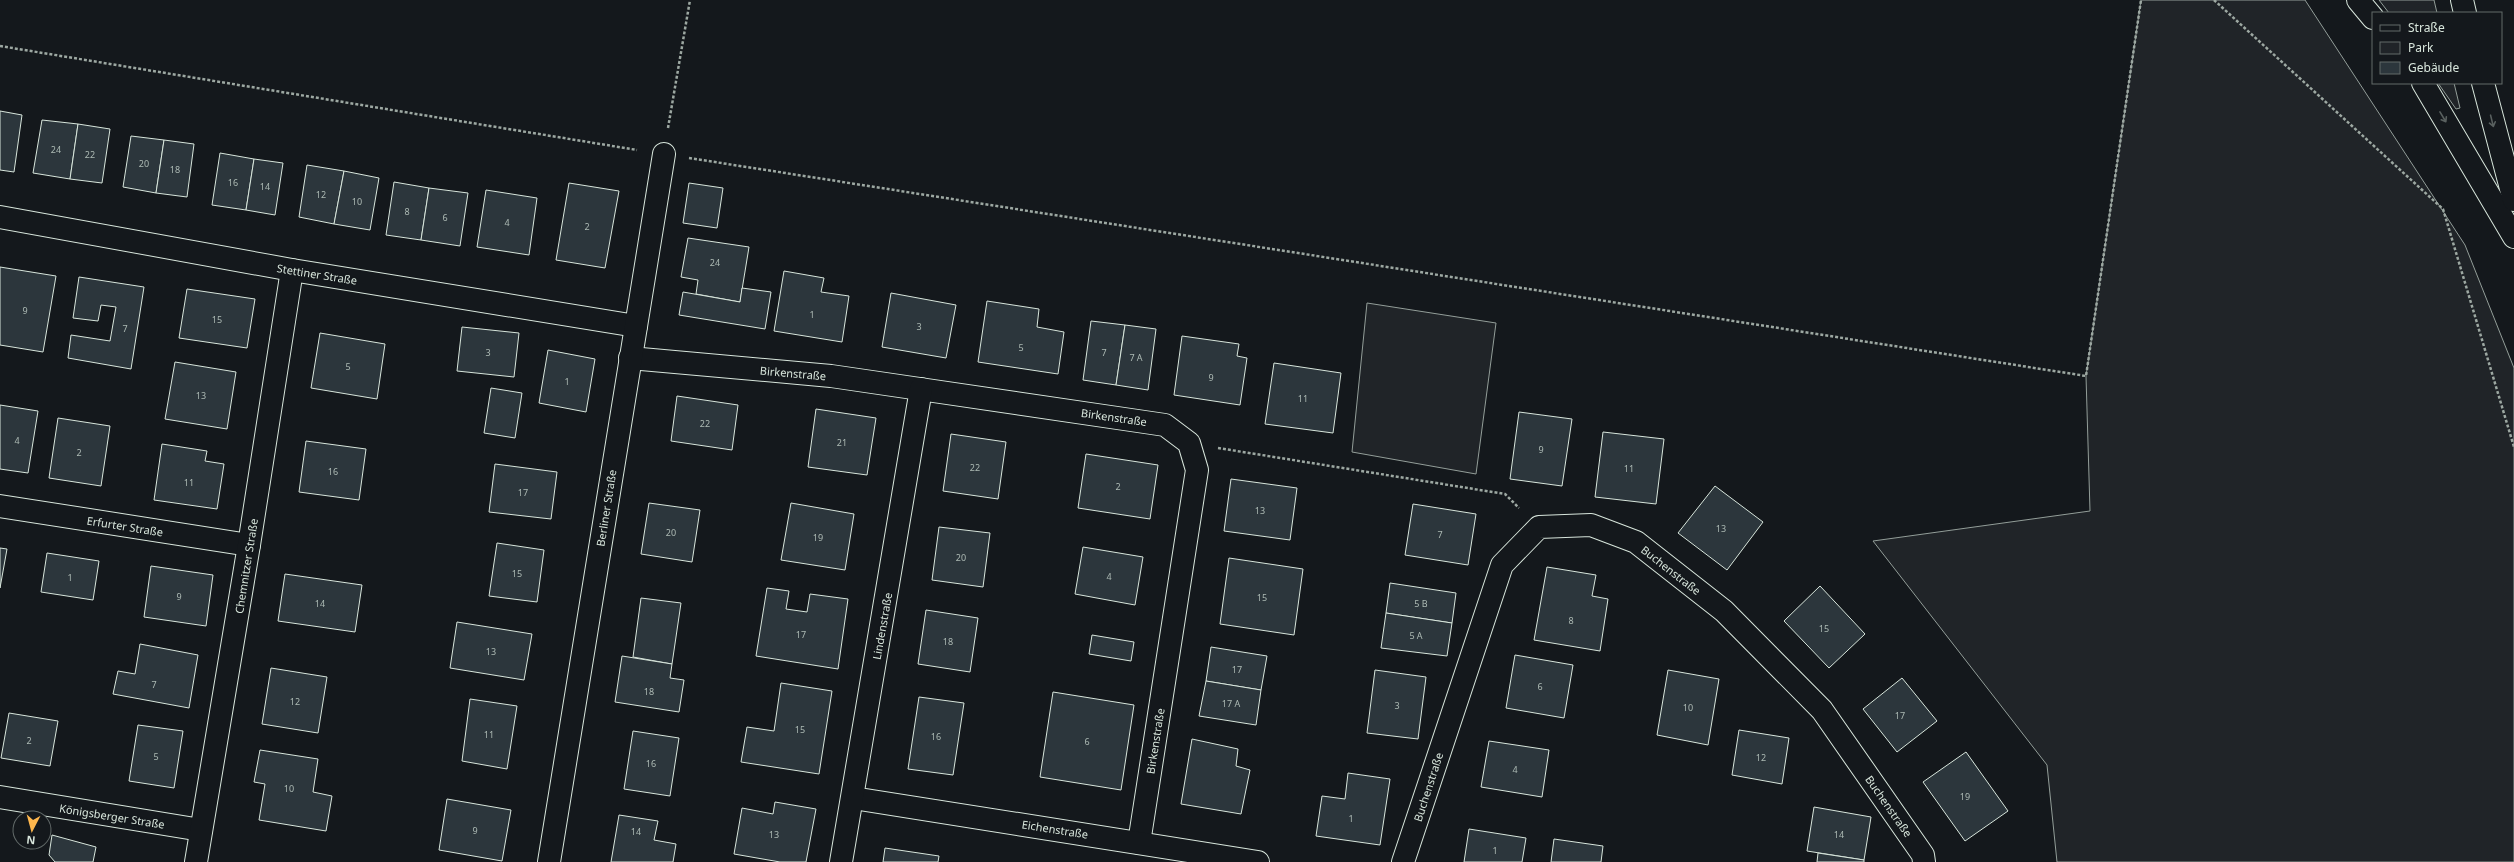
<svg xmlns="http://www.w3.org/2000/svg" width="2514" height="862" font-family="'Noto Sans',sans-serif">
<rect width="100%" height="100%" fill="#14181c"/>
<g fill="#202428" stroke="#939e99">
<path d="M2141,0h164l160,245 49,123v494h-457l-10,-97 -174,-224 217,-30 -4,-135z"/>
<path d="M2379,0h55l3,13h-48z"/>
<path d="M2438,83h16l6,25 -4,1z"/>
<path d="M1367,303l129,20 -20,151 -124,-22z"/>
</g>
<g fill="#2c363c" stroke="#d8e6dc">
<path d="M0,111l22,4 -8,57 -14,-2z"/>
<path d="M42,120l36,4 -8,55 -37,-6z"/>
<path d="M78,124l32,5 -8,54 -32,-4z"/>
<path d="M131,136l33,4 -8,53 -33,-6z"/>
<path d="M164,140l30,4 -7,53 -31,-4z"/>
<path d="M220,153l34,6 -8,51 -34,-5z"/>
<path d="M254,159l29,4 -8,52 -29,-5z"/>
<path d="M307,165l37,6 -10,53 -35,-7z"/>
<path d="M344,171l35,7 -9,52 -36,-6z"/>
<path d="M394,182l35,6 -8,52 -35,-5z"/>
<path d="M569,183l50,8 -14,77 -49,-8z"/>
<path d="M689,183l34,5 -6,40 -34,-5z"/>
<path d="M429,188l39,5 -8,53 -39,-6z"/>
<path d="M486,190l51,8 -8,57 -52,-8z"/>
<path d="M688,238l61,9 -9,55 -44,-8 2,-14 -17,-3z"/>
<path d="M0,267l56,9 -13,76 -43,-7z"/>
<path d="M784,271l40,7 -3,14 28,4 -7,46 -68,-11z"/>
<path d="M79,277l65,10 -13,82 -63,-11 3,-23 39,6 6,-34 -15,-2 -3,16 -25,-3z"/>
<path d="M742,288l29,4 -6,37 -86,-14 4,-23 57,10z"/>
<path d="M187,289l68,10 -8,49 -68,-10z"/>
<path d="M891,293l65,12 -10,53 -64,-11z"/>
<path d="M987,301l52,8 -2,18 27,5 -6,42 -80,-12z"/>
<path d="M1091,321l34,4 -9,60 -33,-5z"/>
<path d="M1125,325l31,4 -8,61 -32,-5z"/>
<path d="M462,327l57,6 -5,44 -57,-6z"/>
<path d="M320,333l65,11 -8,55 -66,-11z"/>
<path d="M1182,336l57,8 -2,12 10,2 -7,47 -66,-10z"/>
<path d="M548,350l47,9 -9,53 -47,-9z"/>
<path d="M175,362l61,10 -9,57 -62,-10z"/>
<path d="M1274,363l67,10 -8,60 -68,-9z"/>
<path d="M491,388l31,5 -7,45 -31,-5z"/>
<path d="M677,396l61,9 -6,45 -61,-9z"/>
<path d="M0,405l38,6 -10,62 -28,-4z"/>
<path d="M816,409l60,9 -9,57 -59,-8z"/>
<path d="M1519,412l53,7 -10,67 -52,-7z"/>
<path d="M58,418l52,8 -9,60 -52,-8z"/>
<path d="M1603,432l61,7 -8,65 -61,-7z"/>
<path d="M951,434l55,8 -8,57 -55,-8z"/>
<path d="M306,441l60,8 -7,51 -60,-8z"/>
<path d="M162,444l45,7 -2,10 19,3 -7,45 -63,-9z"/>
<path d="M1086,454l72,11 -8,54 -72,-11z"/>
<path d="M495,464l62,8 -6,47 -62,-7z"/>
<path d="M1231,479l66,9 -7,52 -66,-9z"/>
<path d="M1715,486l48,36 -36,48 -49,-37z"/>
<path d="M649,503l51,7 -8,52 -51,-8z"/>
<path d="M791,503l63,11 -9,56 -64,-10z"/>
<path d="M1413,504l63,10 -8,51 -63,-10z"/>
<path d="M939,527l51,6 -7,54 -51,-7z"/>
<path d="M497,543l47,7 -7,52 -48,-6z"/>
<path d="M1083,547l60,10 -8,48 -60,-11z"/>
<path d="M0,548l7,1 -7,39z"/>
<path d="M47,553l52,8 -6,39 -52,-8z"/>
<path d="M1229,558l74,11 -9,66 -74,-11z"/>
<path d="M151,566l62,9 -7,51 -62,-9z"/>
<path d="M1547,567l49,8 -4,21 16,3 -8,52 -66,-11z"/>
<path d="M285,574l77,11 -7,47 -77,-11z"/>
<path d="M1390,583l66,10 -4,30 -66,-10z"/>
<path d="M1820,586l45,48 -36,34 -45,-47z"/>
<path d="M767,588l22,3 -3,18 21,3 3,-18 38,5 -10,70 -82,-13z"/>
<path d="M641,598l40,5 -9,61 -39,-7z"/>
<path d="M926,610l52,8 -8,54 -52,-8z"/>
<path d="M1386,613l66,10 -5,33 -66,-8z"/>
<path d="M457,622l75,12 -8,46 -74,-12z"/>
<path d="M1092,635l42,7 -3,19 -42,-7z"/>
<path d="M140,644l58,11 -9,53 -76,-14 5,-23 17,3z"/>
<path d="M1211,647l56,9 -6,34 -55,-9z"/>
<path d="M1515,655l58,10 -9,53 -58,-10z"/>
<path d="M622,656l50,8 -2,14 14,2 -5,32 -64,-10z"/>
<path d="M271,668l56,9 -9,56 -56,-9z"/>
<path d="M1375,670l51,7 -8,62 -51,-6z"/>
<path d="M1668,670l51,9 -11,66 -51,-10z"/>
<path d="M1902,678l35,43 -40,31 -34,-43z"/>
<path d="M1206,681l55,9 -5,35 -57,-9z"/>
<path d="M781,683l51,8 -13,83 -78,-12 6,-35 27,4z"/>
<path d="M1053,692l81,13 -13,85 -81,-13z"/>
<path d="M919,697l45,6 -11,72 -45,-6z"/>
<path d="M470,699l47,7 -10,63 -45,-8z"/>
<path d="M9,713l49,8 -8,45 -49,-8z"/>
<path d="M138,725l45,6 -9,57 -45,-7z"/>
<path d="M1739,730l50,8 -7,46 -50,-9z"/>
<path d="M633,731l46,7 -9,58 -46,-7z"/>
<path d="M1192,739l46,10 -2,17 14,4 -9,44 -60,-10z"/>
<path d="M1489,741l60,9 -7,47 -61,-10z"/>
<path d="M260,750l58,9 -5,33 19,4 -6,35 -67,-11 6,-36 -11,-2z"/>
<path d="M1966,752l42,59 -43,30 -42,-59z"/>
<path d="M1348,773l42,6 -10,66 -64,-9 6,-40 23,3z"/>
<path d="M447,799l64,11 -9,51 -63,-11z"/>
<path d="M775,802l41,7 -10,53h-26l-46,-8 8,-46 31,6z"/>
<path d="M1814,807l57,10 -7,43 -57,-9z"/>
<path d="M619,815l39,6 -4,19 22,4 -3,18h-62z"/>
<path d="M1469,829l57,9 -4,24h-58z"/>
<path d="M52,835l44,12 -3,15h-38l-6,-7z"/>
<path d="M1554,839l49,7 -2,16h-50z"/>
<path d="M885,848l54,8 -1,6h-55z"/>
<path d="M1818,853l46,7v2h-47z"/>
</g>
<g fill="none" stroke-linecap="round" stroke-linejoin="round">
<defs>
<g id="minor">
<path d="M0,217l292,53 344,56"/>
<path d="M630,358l201,18 334,49 24,18 8,27 -58,373"/>
<path d="M0,506l249,39"/>
<path d="M0,797l201,33"/>
<path d="M853,798l405,64"/>
<path d="M196,862l53,-317 43,-275"/>
<path d="M549,862l115,-708"/>
<path d="M841,862l80,-473"/>
<path d="M1403,862l99,-297 37,-38 52,-2 45,17 88,69 98,99 101,145 1,7"/>
</g>
<g id="highway">
<path d="M2358,0l15,18"/>
<path d="M2462,0l3,13"/>
<path d="M2423,83l91,154"/>
<path d="M2483,83l31,117"/>
</g>
</defs>
<use href="#minor" stroke="#d8e6dc" stroke-width="24"/>
<use href="#highway" stroke="#d8e6dc" stroke-width="24"/>
<g stroke="#9da8a2" stroke-width="2.5" stroke-dasharray="3 2" stroke-linecap="butt">
<path d="M2214,0l229,209 71,238"/>
<path d="M0,46l637,104"/>
<path d="M668,128l22,-128"/>
<path d="M689,158l1397,218 55,-376"/>
<path d="M1218,448l287,46 14,14"/>
</g>
<use href="#minor" stroke="#14181c" stroke-width="22"/>
<use href="#highway" stroke="#14181c" stroke-width="22"/>
</g>
<defs><path id="oneway-shaft" d="M-6 0H5M1.5-3L5.5 0L1.5 3" fill="none" stroke-width="1.6" stroke-linecap="round" stroke-linejoin="round"/></defs>
<g stroke="#59605f">
<use href="#oneway-shaft" transform="translate(2443 117) rotate(59)"/>
<use href="#oneway-shaft" transform="translate(2492 121) rotate(76)"/>
</g>
<g text-anchor="middle" dominant-baseline="central" stroke-width="3" stroke-linejoin="round" paint-order="stroke">
<g font-size="9" fill="#adbab4">
<text x="56" y="149">24</text>
<text x="90" y="154">22</text>
<text x="144" y="163">20</text>
<text x="175" y="169">18</text>
<text x="233" y="182">16</text>
<text x="265" y="186">14</text>
<text x="321" y="194">12</text>
<text x="357" y="201">10</text>
<text x="407" y="211">8</text>
<text x="445" y="217">6</text>
<text x="507" y="222">4</text>
<text x="587" y="226">2</text>
<text x="715" y="262">24</text>
<text x="25" y="310">9</text>
<text x="812" y="314">1</text>
<text x="217" y="319">15</text>
<text x="919" y="326">3</text>
<text x="125" y="328">7</text>
<text x="1021" y="347">5</text>
<text x="488" y="352">3</text>
<text x="1104" y="352">7</text>
<text x="1136" y="357">7 A</text>
<text x="348" y="366">5</text>
<text x="1211" y="377">9</text>
<text x="567" y="381">1</text>
<text x="201" y="395">13</text>
<text x="1303" y="398">11</text>
<text x="705" y="423">22</text>
<text x="17" y="440">4</text>
<text x="842" y="442">21</text>
<text x="1541" y="449">9</text>
<text x="79" y="452">2</text>
<text x="975" y="467">22</text>
<text x="1629" y="468">11</text>
<text x="333" y="471">16</text>
<text x="189" y="482">11</text>
<text x="1118" y="486">2</text>
<text x="523" y="492">17</text>
<text x="1260" y="510">13</text>
<text x="1721" y="528">13</text>
<text x="671" y="532">20</text>
<text x="1440" y="534">7</text>
<text x="818" y="537">19</text>
<text x="961" y="557">20</text>
<text x="517" y="573">15</text>
<text x="1109" y="576">4</text>
<text x="70" y="577">1</text>
<text x="179" y="596">9</text>
<text x="1262" y="597">15</text>
<text x="320" y="603">14</text>
<text x="1421" y="603">5 B</text>
<text x="1571" y="620">8</text>
<text x="1824" y="628">15</text>
<text x="801" y="634">17</text>
<text x="1416" y="635">5 A</text>
<text x="948" y="641">18</text>
<text x="491" y="651">13</text>
<text x="1237" y="669">17</text>
<text x="154" y="684">7</text>
<text x="1540" y="686">6</text>
<text x="649" y="691">18</text>
<text x="295" y="701">12</text>
<text x="1231" y="703">17 A</text>
<text x="1397" y="705">3</text>
<text x="1688" y="707">10</text>
<text x="1900" y="715">17</text>
<text x="800" y="729">15</text>
<text x="489" y="734">11</text>
<text x="936" y="736">16</text>
<text x="29" y="740">2</text>
<text x="1087" y="741">6</text>
<text x="156" y="756">5</text>
<text x="1761" y="757">12</text>
<text x="651" y="763">16</text>
<text x="1515" y="769">4</text>
<text x="289" y="788">10</text>
<text x="1965" y="796">19</text>
<text x="1351" y="818">1</text>
<text x="475" y="830">9</text>
<text x="636" y="831">14</text>
<text x="774" y="834">13</text>
<text x="1839" y="834">14</text>
<text x="1495" y="850">1</text>
</g>
<g font-size="11" fill="#d8e6dc" stroke="#14181c">
<text transform="translate(317 274) rotate(9)">Stettiner Straße</text>
<text transform="translate(793 373) rotate(5)">Birkenstraße</text>
<text transform="translate(1114 417) rotate(8)">Birkenstraße</text>
<text transform="translate(606 508) rotate(-81)">Berliner Straße</text>
<text transform="translate(125 526) rotate(9)">Erfurter Straße</text>
<text transform="translate(246 566) rotate(-81)">Chemnitzer Straße</text>
<text transform="translate(1671 570) rotate(38)">Buchenstraße</text>
<text transform="translate(882 626) rotate(-80)">Lindenstraße</text>
<text transform="translate(1155 741) rotate(-81)">Birkenstraße</text>
<text transform="translate(1428 787) rotate(-72)">Buchenstraße</text>
<text transform="translate(1889 806) rotate(55)">Buchenstraße</text>
<text transform="translate(112 816) rotate(9)">Königsberger Straße</text>
<text transform="translate(1055 829) rotate(9)">Eichenstraße</text>
</g>
</g>
<rect x="2372" y="12" width="130" height="72" fill="#14181c" stroke="#626a69"/>
<rect x="2380" y="25" width="20" height="6" fill="#14181c" stroke="#626a69"/>
<text x="2408" y="32" font-size="12" fill="#d8e6dc">Straße</text>
<rect x="2380" y="42" width="20" height="12" fill="#202428" stroke="#626a69"/>
<text x="2408" y="52" font-size="12" fill="#d8e6dc">Park</text>
<rect x="2380" y="62" width="20" height="12" fill="#2c363c" stroke="#626a69"/>
<text x="2408" y="72" font-size="12" fill="#d8e6dc">Gebäude</text>
<g transform="translate(32 830) rotate(186)"><circle r="19" fill="#14181c" stroke="#626a69"/>
<path d="M0-3L7 15L0 10L-7 15Z" fill="#ffb74d"/>
<text y="-6" font-size="11" font-weight="bold" text-anchor="middle" fill="#d8e6dc">N</text>
</g>
</svg>
